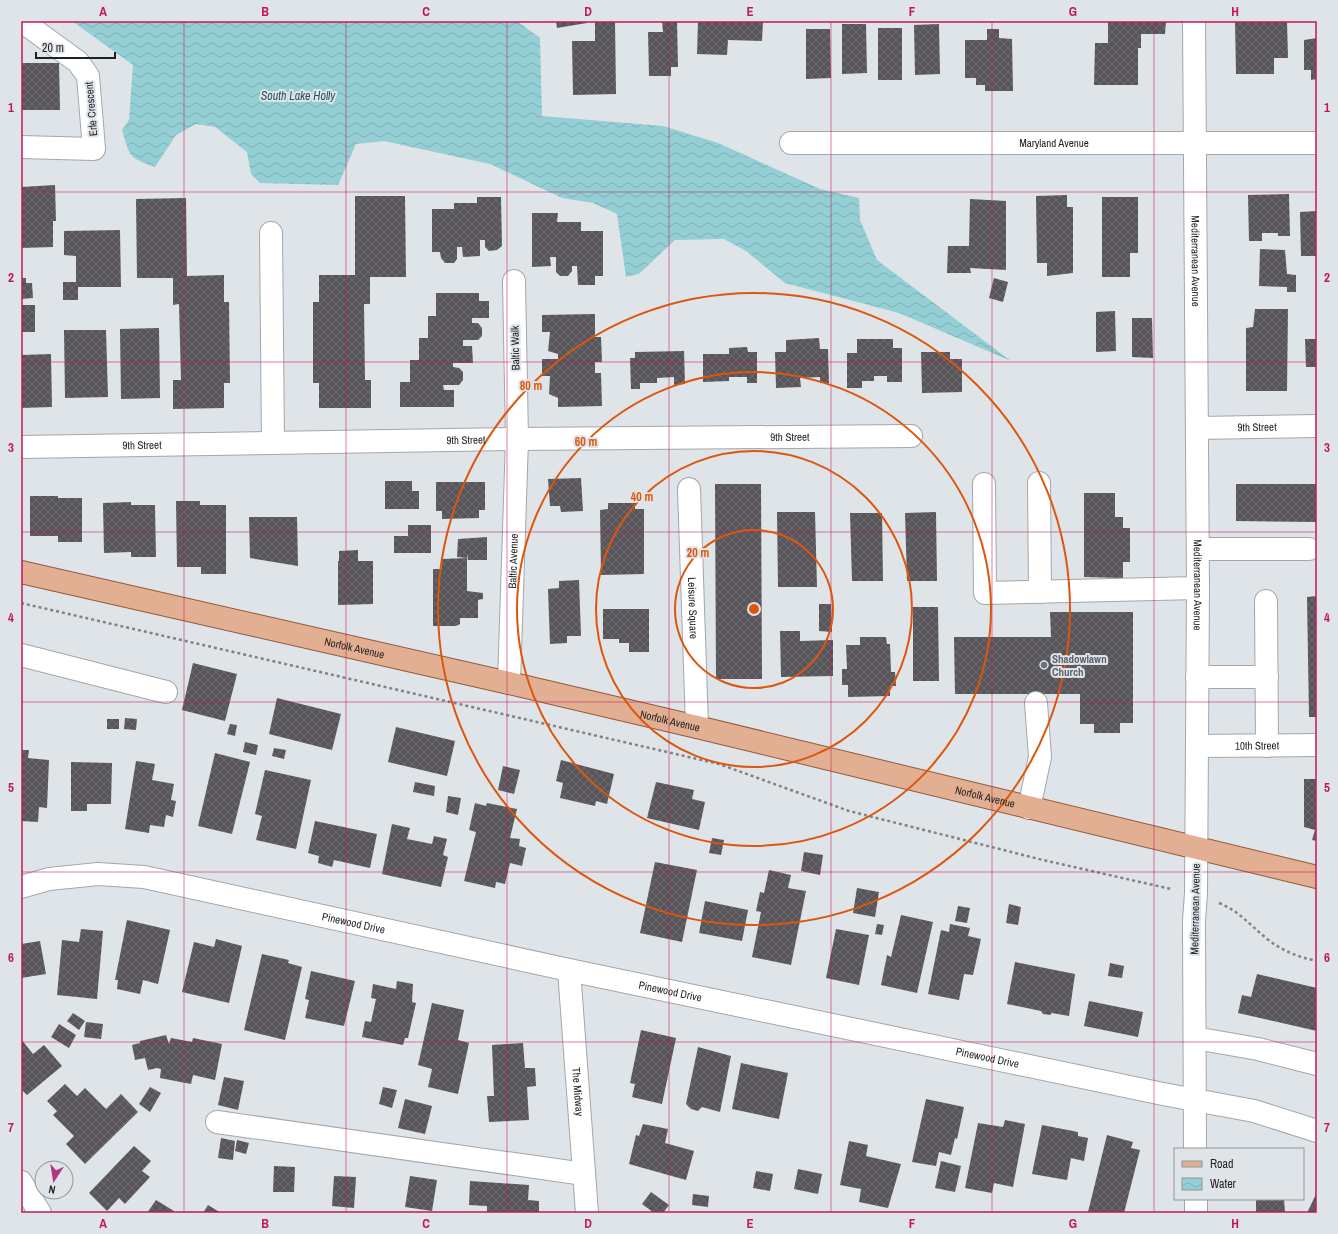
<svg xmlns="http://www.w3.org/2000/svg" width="1338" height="1234" font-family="'Archivo Narrow',sans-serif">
<defs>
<pattern id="water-waves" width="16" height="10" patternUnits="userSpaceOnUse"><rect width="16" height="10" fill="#93cfd4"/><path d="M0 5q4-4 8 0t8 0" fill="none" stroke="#7eb1b6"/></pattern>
<pattern id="building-cross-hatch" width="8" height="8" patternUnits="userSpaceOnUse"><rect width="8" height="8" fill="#58565b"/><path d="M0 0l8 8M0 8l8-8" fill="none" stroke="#6c6a6f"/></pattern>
</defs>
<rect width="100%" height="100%" fill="#dfe4e8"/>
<path fill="url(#water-waves)" d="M72,21h445l23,17 2,78 121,10 55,17 102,46 39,9 1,22 17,40 134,101 -112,-48 -114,-30 -39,-32 -22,-12 -49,1 -36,34 -13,3 -9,-63 -24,-11 -31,-5 -72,-34 -106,-23 -28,3 -18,41 -78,-2 -9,-9 -4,-22 -32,-25 -19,-3 -20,11 -21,32c-27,-10 -25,-10 -33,-37l7,-10 4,-55z"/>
<g fill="url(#building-cross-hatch)">
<path d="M556,21h31v2l-30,5z"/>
<path d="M595,21h20l1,73 -43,1 -1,-54h23z"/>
<path d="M662,21h15l1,46h-7v9h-22l-1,-44h15z"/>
<path d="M698,21h65l-1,20 -34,-1 -1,15 -30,-1z"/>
<path d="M1108,21h58l-1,13h-24v14h-3v37h-44l1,-42h13z"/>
<path d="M1235,21h52l1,37h-14v16h-38z"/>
<path d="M842,24h24l1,49 -25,1z"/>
<path d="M939,24l1,50 -25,1 -1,-50z"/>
<rect x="878" y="28" width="24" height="52"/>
<path d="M806,29h24l1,49 -25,1z"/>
<path d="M987,29h12v9l13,1 1,52h-28v-6h-9v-7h-11v-38h22z"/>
<path d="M1317,38v41l-6,1v-10h-7v-30z"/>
<path d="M21,63h38l1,47h-39z"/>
<path d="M55,185l1,36h-3v26l-32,1v-61z"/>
<path d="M1289,194l1,42h-12v-3h-16v8h-13l-1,-46z"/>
<path d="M1067,195v12h6v66l-26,3v-13h-10l-1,-67z"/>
<path d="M355,196h50l1,81h-36v27h-6l1,76h6v28h-52v-25h-6v-81h6v-27h36z"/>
<path d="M477,197h24l1,49 -5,4 -8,1 -4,-4v-7h-5v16l-17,1 -1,-10h-5v12l-3,4h-9l-4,-5 -1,-6h-8v-43h22v-6h23z"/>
<path d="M1102,197h36v56h-8v24h-28z"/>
<path d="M186,198l1,78 37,-1v27h5l1,81h-6v25l-51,1v-29h8l-2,-76 -6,1v-27h-36l-1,-79z"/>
<path d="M970,199l36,2v69l-36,-2 1,5h-24l1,-27h21z"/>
<path d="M1317,211v45h-16l-1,-44z"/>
<path d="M532,213h26l-1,9h24v9h22v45h-8v9h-17l-1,-19h-5v5l-4,5h-8l-4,-4v-15h-6l1,9 -19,1z"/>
<path d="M120,230l1,57h-43v13h-15v-18h13v-26l-12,-1v-24z"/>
<path d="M1260,249l25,1 2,24 9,1v17h-9v-5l-28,-1z"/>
<path d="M21,278h5v5h6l1,15 -12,1z"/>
<path d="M994,278l14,4 -5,20 -14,-4z"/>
<path d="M436,293h43v8h10v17h-17v5h6l4,5v8l-4,4h-15v6h9l1,17h-20v4l6,1 4,4v8l-4,5h-16l1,5h10v17h-54v-25h10v-22h9v-22h9v-22h8z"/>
<rect x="21" y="305" width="14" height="27"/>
<path d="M1255,309h33l-1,82h-41v-63l7,-1z"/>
<path d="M1115,311l1,40 -20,1v-40z"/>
<path d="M595,314v23h6l1,25h-7v11h6l1,33 -44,1v-9l-9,-4 1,-18h-8v-17h16v-5l-10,-3 2,-19h-8v-17z"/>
<path d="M1132,318h20l1,40 -21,-1z"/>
<path d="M159,328l1,70 -39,1 -1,-70z"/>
<path d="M64,330h42l2,67 -43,1z"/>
<path d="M819,338l1,11h8l1,34h-9v-6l-20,1 1,9 -25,1 -1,-36h11v-12z"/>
<path d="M857,339h36v9h9v34h-15v-6h-13v5h-12v7h-15v-35h10z"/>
<path d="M1305,339h12v28h-11z"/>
<path d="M747,347l1,5h9v31h-10v-6h-18v4l-26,1v-28h26v-6z"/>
<path d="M684,351l1,33 -11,1v-8l-17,1v5h-17v6h-9l-1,-31h5v-6z"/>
<path d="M921,352h29v7h12v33l-40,1z"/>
<path d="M51,354l1,53 -31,1v-53z"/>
<path d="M581,478l2,33 -22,1 -1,-6h-10l-2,-27z"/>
<path d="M385,481h27v10h7v18h-34z"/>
<path d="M436,482h49v28h-6v8l-37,1v-8h-6z"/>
<path d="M715,484h46l1,195h-46z"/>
<path d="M1236,484h81v38l-81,-1z"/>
<path d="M1084,493h31v24h8v11h7v34h-7v16l-39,-1z"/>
<path d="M30,496h28v2h24v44h-24v-6h-28z"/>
<path d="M176,501h24v4h26v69h-25v-7h-24z"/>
<path d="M131,502v3h24l1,52h-25v-5l-27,1 -1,-50z"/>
<path d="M608,503h27v6h9v65l-43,1 -1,-65 8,-1z"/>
<path d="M777,512h38l2,75h-39z"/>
<path d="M936,512l1,69h-30l-2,-68z"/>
<path d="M850,513h32l1,68h-31z"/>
<path d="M249,517h48l1,49 -48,-8z"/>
<path d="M408,525h23v28h-37v-17h14z"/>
<path d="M487,537v23h-19l-1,-6v4l-10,-1 1,-18z"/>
<path d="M358,550v11h15v43l-35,1v-44h1v-10z"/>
<path d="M467,558v33l16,2v6l-5,1v18h-18v6l-4,2h-23v-57h9v-10z"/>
<path d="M579,580l2,56h-14v7l-17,1 -2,-55 11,-1v-7z"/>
<path d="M1317,596v121h-8l-2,-120z"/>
<path d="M819,604h12l1,28 -13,-1z"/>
<path d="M913,607h25l1,74h-26z"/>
<path d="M603,609h46v43h-20v-9h-10v-4h-16z"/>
<path d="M1050,612h83v111h-13v10h-26v-9h-14v-30h-125l-1,-57h97z"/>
<path d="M780,631h20v10l33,-1v36l-52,1z"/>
<path d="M860,637h26l1,7h3l1,28h4l1,14h-6v10l-42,1v-12h-6v-16h5l-1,-24h14z"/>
<path d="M193,663l44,11 -12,47 -43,-11z"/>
<path d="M277,698l64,16 -9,36 -63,-16z"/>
<path d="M125,718l12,1 -1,11 -12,-1z"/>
<rect x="107" y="719" width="12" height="10"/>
<path d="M230,724l7,1 -2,11 -8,-2z"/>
<path d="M396,727l59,14 -8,35 -59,-14z"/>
<path d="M245,742l13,3 -2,10 -13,-3z"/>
<path d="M274,748l12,2 -2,9 -12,-3z"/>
<path d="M21,750h8l-1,8 21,2 -2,48 -8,-1 -1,15 -17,-1z"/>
<path d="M215,753l35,9 -18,72 -34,-8z"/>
<path d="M561,760l53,14 -7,30 -11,-3 -1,5 -35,-8 3,-15 -7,-2z"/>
<path d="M136,761l19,3 -3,16 22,4 -3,16 5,1 -3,16 -7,-2 -2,12 -14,-2 -1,8 -24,-4z"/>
<path d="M71,762l41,1 -1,41h-24v7h-16z"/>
<path d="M503,766l17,4 -6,24 -16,-4z"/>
<path d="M265,770l46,10 -15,69 -40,-9 6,-24 -7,-2z"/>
<path d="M1304,779h13v62l-5,-1 3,-10 -11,-3z"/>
<path d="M415,782l20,4 -1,10 -21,-4z"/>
<path d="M656,782l38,8 -2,9 13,3 -6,28 -52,-12z"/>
<path d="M448,796l13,2 -3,17 -12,-3z"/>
<path d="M475,803l11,3 1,-3 30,6 -7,29 10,1 -1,7 7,2 -4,18 -12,-3 -5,21 -9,-2 -1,6 -31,-7 12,-49 -7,-2z"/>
<path d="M315,821l62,13 -7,34 -36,-8 -2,7 -14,-4 1,-7 -11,-3z"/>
<path d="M392,824l18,4 -3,11 25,5 2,-8 13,3 -4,16 5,2 -7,30 -59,-13z"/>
<path d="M712,838l12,2 -3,15 -12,-2z"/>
<path d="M804,852l19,3 -3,20 -19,-4z"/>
<path d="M655,862l42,8 -15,72 -42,-9z"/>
<path d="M769,870l22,5 -3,13 18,3 -15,74 -39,-8 9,-45 -5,-1 4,-19 4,1z"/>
<path d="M857,888l22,4 -4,25 -22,-4z"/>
<path d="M705,901l43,9 -6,31 -43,-8z"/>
<path d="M1009,904l12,3 -3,18 -12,-2z"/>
<path d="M958,906l12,2 -3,15 -12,-2z"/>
<path d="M901,915l32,7 -16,71 -36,-8 6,-30 4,2z"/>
<path d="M127,920l43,10 -12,54 -15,-4 -3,14 -23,-5 1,-9h-3z"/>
<path d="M877,924l7,1 -2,10 -7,-1z"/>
<path d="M950,924l20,4 -2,8 13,3 -8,36 -9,-1 -5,26 -31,-6 13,-64 8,2z"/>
<path d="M81,929l22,2 -6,68 -40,-4 5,-55 17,2z"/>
<path d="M836,929l33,6 -10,50 -33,-7z"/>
<path d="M216,939l26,7 -13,57 -47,-11 12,-50 20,5z"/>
<path d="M40,941l6,33 -25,4v-34z"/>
<path d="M262,954l27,6 -1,3 14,4 -17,73 -41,-10z"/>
<path d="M1015,962l60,12 -6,42 -17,-3 -2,2 -7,-1 -2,-3 -34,-7z"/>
<path d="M1110,963l14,3 -2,12 -14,-2z"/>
<path d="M311,971l44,10 -11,45 -39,-8 4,-18 -4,-1z"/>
<path d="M1257,974l60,14v43l-79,-18 4,-18 9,2z"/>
<path d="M397,981l16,3 -1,18 4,1 -8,35h-3l-2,7 -41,-8 3,-16 6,1 5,-23 -5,-1 2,-14 23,5z"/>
<path d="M1089,1001l54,11 -5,25 -54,-11z"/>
<path d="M432,1003l32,7 -6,30 11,3 -11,51 -30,-7 4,-18 -14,-4z"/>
<path d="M73,1013l12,8 -6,9 -12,-9z"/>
<path d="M86,1022l17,2 -2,15 -17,-2z"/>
<path d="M59,1024l17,11 -7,13 -18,-11z"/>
<path d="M641,1030l35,8 -14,66 -30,-7 3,-13 -5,-1z"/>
<path d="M166,1035l3,9 2,-6 21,4 1,-4 29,6 -7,36 -22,-5 -2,9 -31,-6 1,-9 -4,-1 -9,2 -3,-12 -10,2 -3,-15 8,-2v-2z"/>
<path d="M21,1039l12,15 11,-9 18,21 -35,29 -6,-6z"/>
<path d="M523,1043l2,25h10l1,18 -9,1 2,33 -40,2 -2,-26h7l-2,-51z"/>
<path d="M698,1047l33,9 -11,56 -18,-5 -4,4 -7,-2 -5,-5z"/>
<path d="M741,1063l47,10 -9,46 -47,-10z"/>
<path d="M224,1077l20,4 -6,29 -20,-5z"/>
<path d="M65,1084l12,12 8,-8 21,21 15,-15 17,18 -53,52 -19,-20 8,-8 -21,-21 4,-4 -10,-10z"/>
<path d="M150,1087l11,6 -11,19 -11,-8z"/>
<path d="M383,1087l14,3 -5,18 -13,-4z"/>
<path d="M405,1099l27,7 -7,28 -27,-6z"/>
<path d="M926,1099l38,8 -7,32 -2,-1 -4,17 -12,-3 -3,14 -24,-4z"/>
<path d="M1005,1120l20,4 -12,63 -19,-4 -2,10 -27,-5 13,-65 25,4z"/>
<path d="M643,1124l25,5 -3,14 29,8 -8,29 -57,-16 7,-29 3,1z"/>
<path d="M1042,1125l36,7v4l10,2 -4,23 -13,-3 -4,22 -35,-6z"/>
<path d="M1107,1135l26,7 -2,6 9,2 -16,63 -36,-1z"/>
<path d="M221,1138l14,3 -2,19 -15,-2z"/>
<path d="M237,1140l12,3 -3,11 -11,-3z"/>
<path d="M849,1141l19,4 -2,11 35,8 -13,44 -29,-6 2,-13 -21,-4z"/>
<path d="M134,1146l17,15 -9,10 8,6 -25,27 -6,-6 -12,13 -18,-18z"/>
<path d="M941,1161l20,5 -6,26 -20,-4z"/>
<path d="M274,1166l21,1 -1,25h-21z"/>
<path d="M798,1169l24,5 -4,20 -24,-5z"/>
<path d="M756,1171l17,3 -3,17 -17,-3z"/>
<path d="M334,1176l22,1 -2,31 -22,-2z"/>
<path d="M410,1176l27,4 -5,31 -27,-4z"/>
<path d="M470,1181l59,4 -1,15 11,1v12h-52v-7l-18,-1z"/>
<path d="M651,1192l18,13 -6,8h-9l-12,-9z"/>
<path d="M1317,1192v21h-10z"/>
<path d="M693,1194l16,2 -1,11 -16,-2z"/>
<path d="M1256,1199h28l1,14h-29z"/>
<path d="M156,1200l18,11 -1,2h-26z"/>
<path d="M208,1205l13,8h-18z"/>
</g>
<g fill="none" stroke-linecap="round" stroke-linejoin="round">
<defs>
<g id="minor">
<path id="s1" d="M1194,21l4,567 -2,305 -2,28 1,228"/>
<path id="s2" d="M791,143h526"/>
<path d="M21,147l73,2 -6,-73 -10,-14 -51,-37"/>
<path d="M271,233l2,210"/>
<path id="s3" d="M1197,428l120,-2"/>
<path id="s4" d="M21,447l496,-8 394,-3"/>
<path d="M1039,483l1,109"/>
<path d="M984,484l1,109 213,-5"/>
<path id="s5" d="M689,489l8,238"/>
<path d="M1198,549h111"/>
<path d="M1266,601l1,145"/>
<path d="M21,655l145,37"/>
<path d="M1197,677h70"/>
<path id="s6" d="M509,683l8,-244 -3,-158"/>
<path id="s7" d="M1197,746l120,-1"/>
<path d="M1029,808l11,-51 -4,-54"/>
<path id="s8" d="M21,887l28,-8 49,-5 46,3 425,93 594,124 91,17 63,20"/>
<path id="s9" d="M569,970l18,243"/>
<path d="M1195,1038l63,11 59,15"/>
<path d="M217,1122l367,52"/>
<path d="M21,1182l19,31"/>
<path d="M1196,1199v14"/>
</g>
<g id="major">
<path id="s10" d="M21,572l488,111 188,44 620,150"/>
</g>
</defs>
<use href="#minor" stroke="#a3a7ab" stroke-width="24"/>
<use href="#major" stroke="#915a3b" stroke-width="24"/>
<g stroke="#808386" stroke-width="2.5" stroke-dasharray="3 3" stroke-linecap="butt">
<path d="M21,603l698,161 130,47 194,49 128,29"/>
<path d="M1219,903c20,8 31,22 47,35 16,13 32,19 51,23"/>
</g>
<use href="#minor" stroke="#fff" stroke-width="22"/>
<use href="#major" stroke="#e2af92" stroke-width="22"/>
</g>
<path fill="none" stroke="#c2185b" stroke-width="1" stroke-opacity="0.55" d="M184,21v1192M346,21v1192M507,21v1192M669,21v1192M831,21v1192M992,21v1192M1154,21v1192M21,192h1296M21,362h1296M21,532h1296M21,702h1296M21,872h1296M21,1042h1296"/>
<g fill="none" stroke="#de560d" stroke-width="2">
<circle cx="754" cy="609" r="79"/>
<circle cx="754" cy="609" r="158"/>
<circle cx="754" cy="609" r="237"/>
<circle cx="754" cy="609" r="316"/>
</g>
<circle fill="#6b7280" stroke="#dfe4e8" stroke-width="1.5" cx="1044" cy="665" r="4"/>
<g text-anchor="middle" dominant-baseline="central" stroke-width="4" stroke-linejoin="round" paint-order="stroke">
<g font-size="11" fill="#1f2022" stroke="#dfe4e8">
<text transform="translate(91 109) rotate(-95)">Erle Crescent</text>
<text stroke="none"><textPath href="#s2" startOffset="263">Maryland Avenue</textPath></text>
<text stroke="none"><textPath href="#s1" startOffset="240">Mediterranean Avenue</textPath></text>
<text transform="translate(515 348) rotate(-91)">Baltic Walk</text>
<text stroke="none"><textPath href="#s3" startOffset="60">9th Street</textPath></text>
<text stroke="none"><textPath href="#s4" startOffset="769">9th Street</textPath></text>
<text stroke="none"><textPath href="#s4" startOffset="445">9th Street</textPath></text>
<text stroke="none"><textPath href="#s4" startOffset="121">9th Street</textPath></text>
<text stroke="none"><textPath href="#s6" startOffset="122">Baltic Avenue</textPath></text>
<text stroke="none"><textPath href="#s1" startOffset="564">Mediterranean Avenue</textPath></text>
<text stroke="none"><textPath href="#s5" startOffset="119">Leisure Square</textPath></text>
<text stroke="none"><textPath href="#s10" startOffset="342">Norfolk Avenue</textPath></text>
<text stroke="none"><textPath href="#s10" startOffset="666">Norfolk Avenue</textPath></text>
<text stroke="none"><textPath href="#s7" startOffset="60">10th Street</textPath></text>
<text stroke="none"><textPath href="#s10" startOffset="990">Norfolk Avenue</textPath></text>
<text transform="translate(1195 909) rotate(-89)">Mediterranean Avenue</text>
<text stroke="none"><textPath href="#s8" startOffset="339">Pinewood Drive</textPath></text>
<text stroke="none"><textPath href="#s8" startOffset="663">Pinewood Drive</textPath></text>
<text stroke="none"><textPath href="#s8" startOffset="987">Pinewood Drive</textPath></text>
<text stroke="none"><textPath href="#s9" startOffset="122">The Midway</textPath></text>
</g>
<g font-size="11" font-weight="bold" fill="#5b616d" stroke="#dfe4e8" text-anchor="start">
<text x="1052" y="659">Shadowlawn<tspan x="1052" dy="13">Church</tspan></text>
</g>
<g font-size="12" font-style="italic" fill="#22565a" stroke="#dfe4e8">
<text x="298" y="96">South Lake Holly</text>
</g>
</g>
<circle cx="754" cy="609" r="6" fill="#de560d" stroke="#dfe4e8" stroke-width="2"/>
<g font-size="12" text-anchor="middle" font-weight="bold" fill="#de560d" stroke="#dfe4e8" stroke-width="4" stroke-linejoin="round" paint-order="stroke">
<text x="531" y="390">80 m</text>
<text x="586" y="446">60 m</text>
<text x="642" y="501">40 m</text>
<text x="698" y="557">20 m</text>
</g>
<rect width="1338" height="1234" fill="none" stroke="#dfe4e8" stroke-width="44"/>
<rect x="1174" y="1148" width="130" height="52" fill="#dfe4e8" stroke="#929699"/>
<rect x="1182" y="1161" width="20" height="6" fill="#e2af92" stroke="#929699"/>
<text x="1210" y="1168" font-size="12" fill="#1f2022">Road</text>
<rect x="1182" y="1178" width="20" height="12" fill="url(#water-waves)" stroke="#929699"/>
<text x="1210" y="1188" font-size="12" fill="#1f2022">Water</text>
<g transform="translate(54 1180) rotate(192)"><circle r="19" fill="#dfe4e8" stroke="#929699"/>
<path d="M0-3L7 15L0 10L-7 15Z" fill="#b23586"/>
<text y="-6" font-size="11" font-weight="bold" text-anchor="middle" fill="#1f2022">N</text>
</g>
<path d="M36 52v6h79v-6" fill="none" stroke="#1f2022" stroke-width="2"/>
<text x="42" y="52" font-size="12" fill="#1f2022" stroke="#dfe4e8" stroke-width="3" paint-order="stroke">20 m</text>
<rect x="22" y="22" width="1294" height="1190" fill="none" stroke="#c2185b" stroke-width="1.5"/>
<g font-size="13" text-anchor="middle" font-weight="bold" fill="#c2185b">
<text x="103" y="16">A</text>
<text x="265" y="16">B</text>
<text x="426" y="16">C</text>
<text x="588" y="16">D</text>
<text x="750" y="16">E</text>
<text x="912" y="16">F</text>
<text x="1073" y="16">G</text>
<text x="1235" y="16">H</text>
<text x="11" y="112">1</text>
<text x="1327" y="112">1</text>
<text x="11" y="282">2</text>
<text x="1327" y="282">2</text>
<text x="11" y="452">3</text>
<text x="1327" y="452">3</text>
<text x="11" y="622">4</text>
<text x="1327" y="622">4</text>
<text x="11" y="792">5</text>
<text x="1327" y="792">5</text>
<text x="11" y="962">6</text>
<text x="1327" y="962">6</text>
<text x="11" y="1132">7</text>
<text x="1327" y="1132">7</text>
<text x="103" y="1228">A</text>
<text x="265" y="1228">B</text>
<text x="426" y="1228">C</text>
<text x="588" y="1228">D</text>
<text x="750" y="1228">E</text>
<text x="912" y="1228">F</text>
<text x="1073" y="1228">G</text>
<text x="1235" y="1228">H</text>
</g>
</svg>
